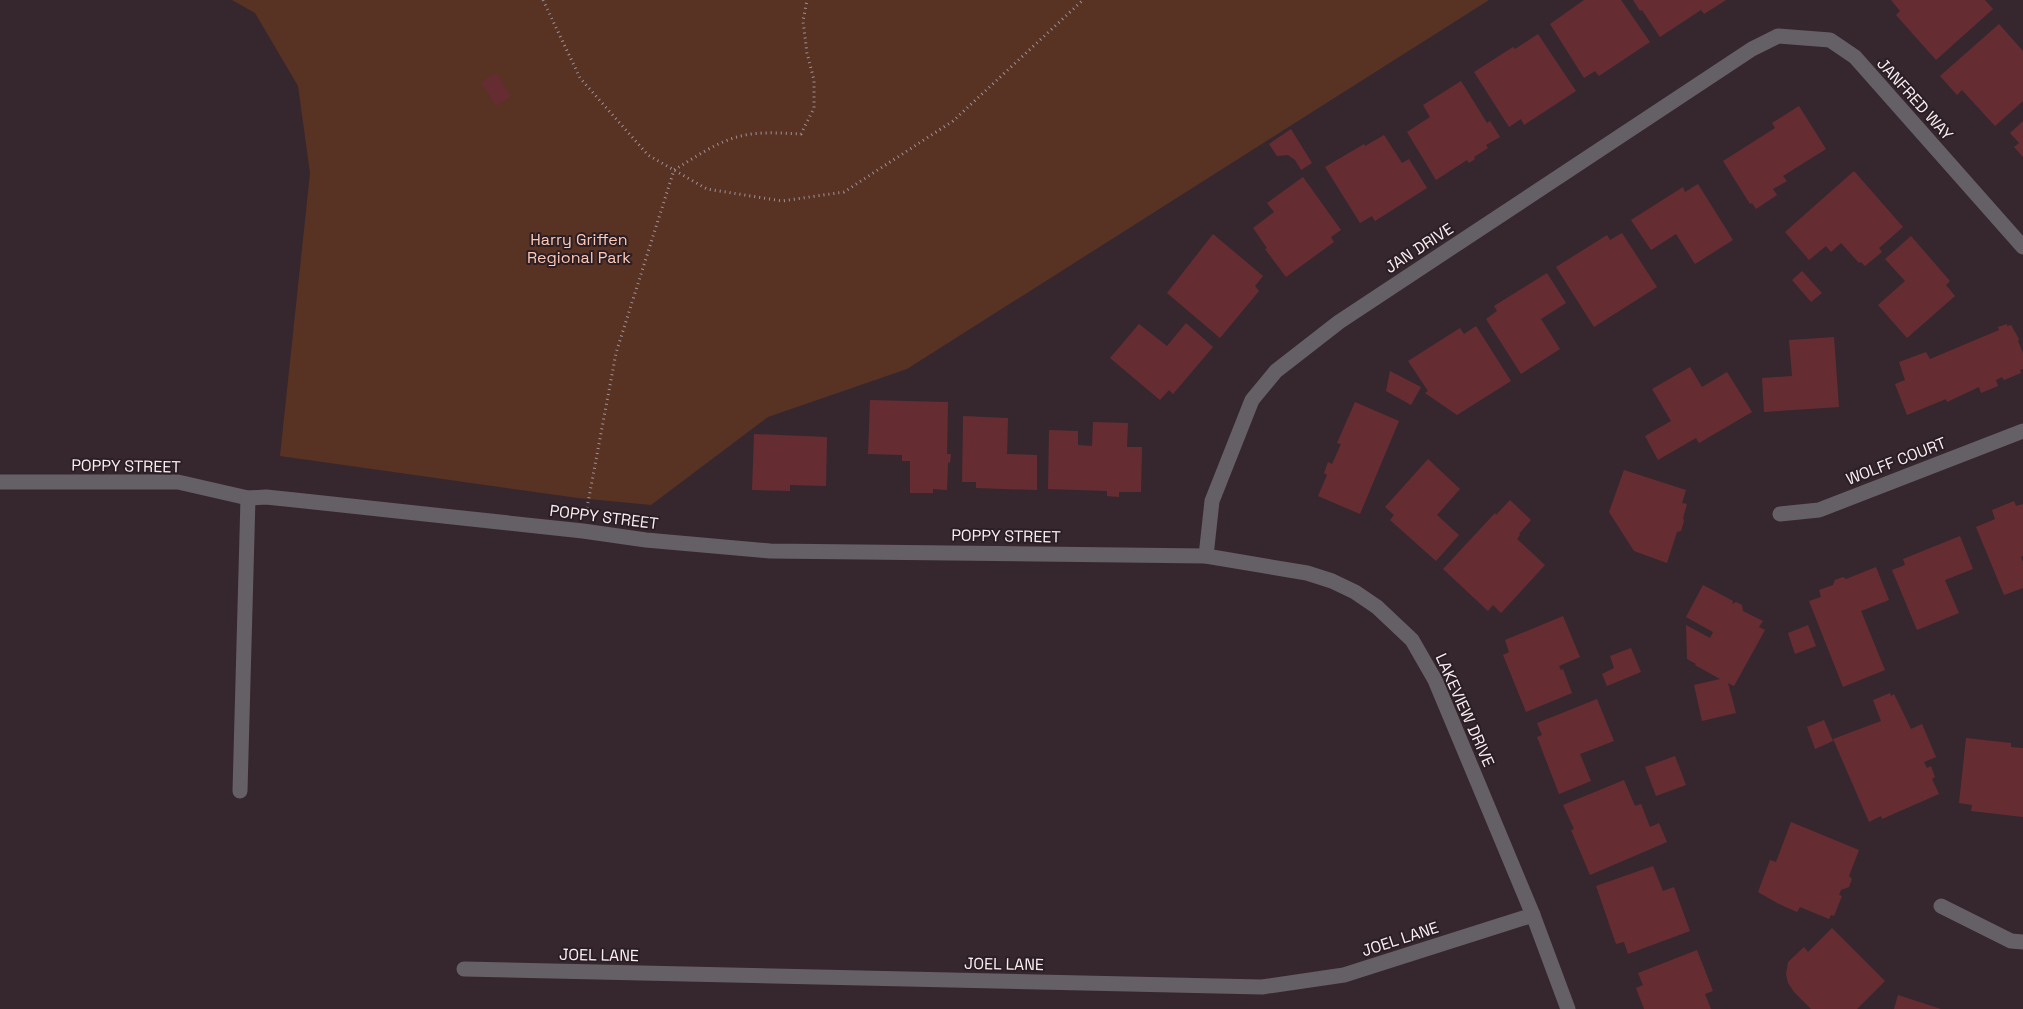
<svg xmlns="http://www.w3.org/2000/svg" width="2023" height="1009" font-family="'Space Grotesk',sans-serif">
<rect width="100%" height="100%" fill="#36272e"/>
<path fill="#583223" d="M232,0h1257l-582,369 -139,48 -117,88 -73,-7 -298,-42 30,-283 -12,-87 -43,-73z"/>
<g fill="#652d32">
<path d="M1584,0h37l29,42 -51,34 -4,-5 -11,7 -34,-54z"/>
<path d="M1633,0h93l-22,14 -3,-4 -41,27 -18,-27 -2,1z"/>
<path d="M1891,0h94l8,9 -57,51 -40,-45 4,-4z"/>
<path d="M1999,24l24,27v50l-28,25 -33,-36 -5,5 -17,-19z"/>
<path d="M1538,34l38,57 -52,34 -3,-6 -12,8 -35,-55 39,-25 2,2z"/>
<path d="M496,73l15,23 -15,10 -15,-24z"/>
<path d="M1461,81l26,42 3,-2 10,16 -14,8 2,3 -14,9 1,2 -6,4 -2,-3 -31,20 -29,-48 23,-15 -7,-12z"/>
<path d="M1799,106l27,43 -43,27 4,5 -14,8 4,6 -21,14 -4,-6 -2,1 -27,-43 52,-33 -3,-5z"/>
<path d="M2023,121v36l-9,-10 5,-4 -9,-10z"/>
<path d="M1291,129l21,34 -11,7 -6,-10 -7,-5 -11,1 -8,-12z"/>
<path d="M1384,135l18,28 7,-4 18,29 -52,33 -3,-5 -12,7 -35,-56 39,-23 1,2z"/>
<path d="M1854,171l49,56 -24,21 3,4 -17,14 -4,-4 -2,1 -18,-20 -10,9 -5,-6 -17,14 -24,-28z"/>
<path d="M1303,177l38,53 -10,7 3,5 -48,35 -21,-28 2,-1 -14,-20 21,-16 -7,-9z"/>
<path d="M1698,184l35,56 -38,24 -19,-30 -25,16 -20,-30 52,-33 2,5z"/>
<path d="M1622,233l35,54 -63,40 -38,-60 51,-32 3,5z"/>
<path d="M1213,234l50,42 -8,10 4,5 -39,47 -53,-45z"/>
<path d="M1911,236l39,45 -4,4 9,11 -48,42 -29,-33 27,-24 -20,-22z"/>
<path d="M1802,271l20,22 -11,9 -19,-22z"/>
<path d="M1547,273l19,30 -25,16 19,30 -39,25 -35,-55 11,-8 -3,-5z"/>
<path d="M1186,323l27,24 -40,47 -4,-4 -9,10 -50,-42 29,-34 28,22z"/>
<path d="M2007,324v2l4,-1 8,14 -1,2 5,12v16l-3,1 1,3 -17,7 -2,-3 -6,3 2,6 -17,7 -2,-6 -32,15 -1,-3 -39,16 -12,-31 10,-4 -6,-18 27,-10 4,7 69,-29 -1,-3z"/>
<path d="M1476,326l35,55 -54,34 -32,-22 3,-2 -20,-30 52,-33 4,6z"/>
<path d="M1834,337l5,70 -75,5 -2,-34 30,-2 -3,-36z"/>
<path d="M1690,367l12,20 25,-15 25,40 -53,31 -3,-5 -38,22 -13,-24 26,-15 -19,-32z"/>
<path d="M1390,371l31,16 -10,18 -25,-14z"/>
<path d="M870,400l78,2 -1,52h4l-1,9 -2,-1 -1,28 -14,-1v4h-23v-32h-8v-6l-34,-1z"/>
<path d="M1355,402l44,19 -39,93 -42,-18 9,-21 -3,-2 4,-11 4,2 9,-20 -4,-1z"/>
<path d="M963,416l45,2 -1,36 30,1v35l-61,-2v-6h-14z"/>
<path d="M1093,422l35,1 -1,24h15l-1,45h-22v5l-12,-1v-5l-59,-2 1,-59 29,1v14l14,1z"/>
<path d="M754,434l73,3 -1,49 -36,-1v6l-38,-1z"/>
<path d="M1428,459l32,30 -23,26 22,20 -23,26 -46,-41 4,-5 -9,-8z"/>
<path d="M1624,470l62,20 -4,13 5,1 -4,14 1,3 -3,10 -4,1 -10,31 -33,-12 -25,-39z"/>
<path d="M1510,500l21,20 -12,14 1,1 -3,4 28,26 -44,48 -8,-8 -5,6 -45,-42 52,-56 1,2z"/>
<path d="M2014,501l2,5 7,-2v52l-2,1 2,5v26l-19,7 -28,-68 19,-8 -3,-9z"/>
<path d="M1960,536l13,33 -28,11 14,33 -42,17 -25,-60 13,-5 -2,-6z"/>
<path d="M1876,567l13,33 -28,11 24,59 -42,17 -34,-86 12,-4 -2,-7 14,-5 2,-5 8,-3 3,2z"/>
<path d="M1703,585l30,16 -1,3 4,-2 6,3 1,6 20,10 -4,6 6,3 -31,56 -6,-3 8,30 -34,8 -8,-36 26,-6 -25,-14 1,-1 -9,-5 -1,-34 24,13 3,-6 -27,-15z"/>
<path d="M1563,616l17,41 -21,9 2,4 2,-1 9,24 -46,19 -23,-57 6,-3 -4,-12z"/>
<path d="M1808,625l8,21 -21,8 -7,-21z"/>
<path d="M1631,648l10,24 -34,14 -5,-12 12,-6 -4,-12z"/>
<path d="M1890,693l1,3 3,-2 17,35 11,-5 14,33 -12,5 3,6 4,-2 4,11 -3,2 7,15 -57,25 -1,-3 -12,6 -36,-83 48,-18 -8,-21z"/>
<path d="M1597,699l17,42 -34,13 11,27 -32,13 -22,-57 5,-2 -5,-12z"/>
<path d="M1824,720l9,21 -18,8 -8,-22z"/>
<path d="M1966,738l45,5v4l12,1v69l-52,-6 1,-6 -13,-2z"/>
<path d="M1675,756l11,29 -30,11 -11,-29z"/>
<path d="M1624,780l11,26 6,-2 9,23 9,-4 8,19 -77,33 -19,-45 3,-1 -11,-24z"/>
<path d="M1791,822l68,28 -10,26 3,3 -3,8 -8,3 -2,5 3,1 -8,20 -3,-1 -2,4 -29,-12 -3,5 -20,-9 -19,-11 12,-32 6,2z"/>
<path d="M1653,866l10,25 11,-4 16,44 -62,23 -4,-12 -8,2 -20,-58z"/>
<path d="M1832,928l53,53 -28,28h-46l-17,-17 -6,-9 -2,-9 2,-12 16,-15 4,5z"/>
<path d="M1697,950l16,41 -8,3 6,15h-67l-8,-21 7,-3 -5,-12z"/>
<path d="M1898,995l43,14h-47z"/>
</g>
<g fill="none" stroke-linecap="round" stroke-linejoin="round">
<g stroke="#9f9398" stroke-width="3" stroke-dasharray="1 4" stroke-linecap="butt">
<path d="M543,0l37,78 68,77 59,34 75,12 62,-9 109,-71 130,-121"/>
<path d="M587,508l29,-155 58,-183c20,-12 41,-27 63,-33 20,-6 43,-4 64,-3l13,-26v-28l-7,-27 -4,-32 4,-21"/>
</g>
<g stroke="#656066" stroke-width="15">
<path d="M0,482h178l70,16 18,-1 29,3 288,31 63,9 124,11 436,5 101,17 25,8 23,11 22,15 35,33 23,40 98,235 35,94"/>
<path d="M1780,514l39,-4 204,-79"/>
<path d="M1206,556l6,-55 40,-101 24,-29 63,-49 413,-273 26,-13 52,4 25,17 168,190"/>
<path d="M240,791l8,-293"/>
<path d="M1941,906l70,35 12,1"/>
<path d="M464,969l798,18 82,-12 189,-60"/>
</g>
</g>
<g text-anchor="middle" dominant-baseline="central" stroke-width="4" stroke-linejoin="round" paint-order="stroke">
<g font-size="16" fill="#f8eef2" stroke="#2b1e24">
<text transform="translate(1915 99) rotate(48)">JANFRED WAY</text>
<text transform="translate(1419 248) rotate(-33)">JAN DRIVE</text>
<text transform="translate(1896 461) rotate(-21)">WOLFF COURT</text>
<text transform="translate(126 466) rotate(1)">POPPY STREET</text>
<text transform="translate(604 517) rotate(7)">POPPY STREET</text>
<text transform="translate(1006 536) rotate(1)">POPPY STREET</text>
<text transform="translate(1465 710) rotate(66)">LAKEVIEW DRIVE</text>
<text transform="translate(1400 939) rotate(-18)">JOEL LANE</text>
<text transform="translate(599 955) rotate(1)">JOEL LANE</text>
<text transform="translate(1004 964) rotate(1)">JOEL LANE</text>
</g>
<g font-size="16" fill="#fec9b5" stroke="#2b1e24">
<text x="579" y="239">Harry Griffen<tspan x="579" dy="18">Regional Park</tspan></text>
</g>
</g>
</svg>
